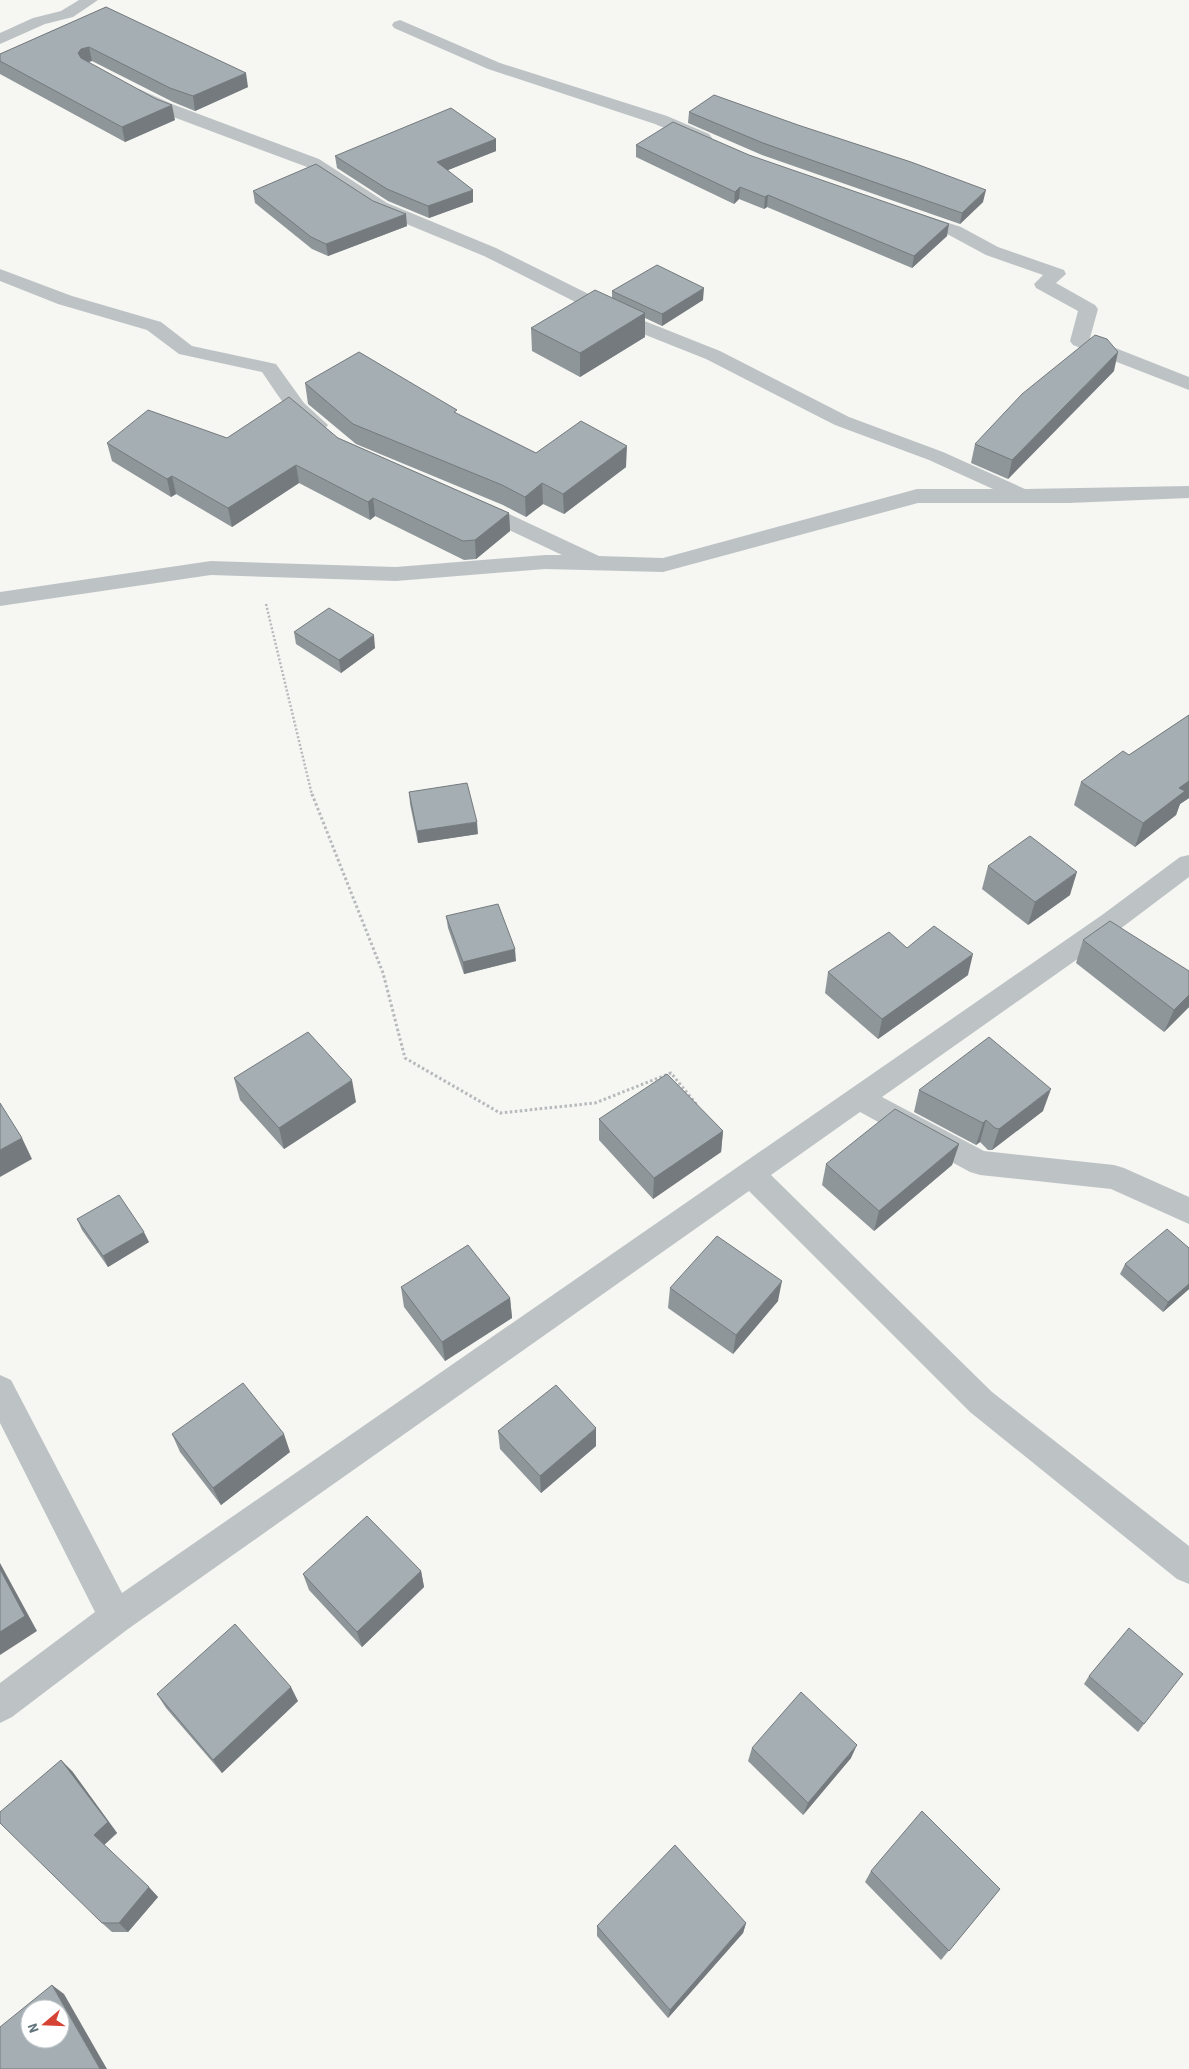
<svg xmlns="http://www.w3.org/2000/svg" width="1189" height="2069" font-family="'Source Sans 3',sans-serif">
<rect width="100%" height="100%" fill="#f6f6f3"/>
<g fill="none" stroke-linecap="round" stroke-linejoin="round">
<path stroke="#b6babc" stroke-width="2.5" stroke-dasharray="2 2" stroke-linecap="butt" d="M266,604l46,191"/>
<path stroke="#b6babc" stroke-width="3" stroke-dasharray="2.5 2.5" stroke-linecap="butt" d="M312,794l71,179 22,85 95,55 95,-10 76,-30 26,32"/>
<g fill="#bdc3c5" fill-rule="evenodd">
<path d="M79,0h19l-25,17 -28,7 -45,20v-11l33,-15 28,-7z"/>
<path d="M400,20l100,43 167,53 42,18 3,4 -3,4h-12l-42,-18 -167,-55 -94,-41 -2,-3 2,-3z"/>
<path d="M139,89l33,15 147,55 68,44 109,45 141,70 83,33 129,66 94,35 82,37 164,-3v12l-120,5h-151l-255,69 -118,-3 -149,12 -185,-6 -211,31v-14l211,-31 185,6 149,-12h17l-95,-45 -3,-5 3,-5 8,-2 124,58 64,2 254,-69h76l-64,-29 -94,-35 -129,-66 -83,-33 -139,-70 -109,-45 -68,-44 -147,-55 -27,-15 -2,-3 2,-3z"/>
<path d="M912,211l49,16 37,20 66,23 2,4 -10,9 39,22 3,4 -8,29 99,39v13l-116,-45 -3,-4 8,-30 -42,-23 -2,-4 9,-9 -57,-20 -37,-20 -43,-15 -3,-4 3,-4z"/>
<path d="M0,269l72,27 89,26 31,24 84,18 28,39 24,22 -3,4c-25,7 -50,-39 -63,-57l-83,-18 -32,-24 -89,-26 -58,-23z"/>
<path d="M1189,855v22l-69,52 -238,168 102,54 130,14 10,3 65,29v27l-78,-35 -131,-14 -10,-3 -110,-60 -89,63 221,217 197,154v38l-12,-5 -207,-167 -221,-221 -621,438 -116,88 -12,6v-40l95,-71 -95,-189v-48l11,5 111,213 980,-678 78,-58z"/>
</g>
</g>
<g fill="#8e9699">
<path d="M106,7l142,80 -53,24 -22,-9 -81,-41 -4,1 87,58 -50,22 -125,-68v-20z"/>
<path d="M689,112l294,90 -23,22 -198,-69 -74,-32z"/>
<path d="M496,139v12l-48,19 25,32 -44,16 -41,-17 -51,-33 -2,-12z"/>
<path d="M636,145l113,10 198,81 -35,32 -145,-61 -3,2 -25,-10 -5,5 -98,-47z"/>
<path d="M253,191l154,35 -79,30 -16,-7 -57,-46z"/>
<path d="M612,291l91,9 -41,26 -17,-8v19l-65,40 -48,-26 -1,-23 81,-30z"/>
<path d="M1114,371l-106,108 -37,-16 4,-19z"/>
<path d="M305,383l152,31 79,39 90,14 -62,47 -21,-10 -17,13 -23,-12 -147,-61 -48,-40z"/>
<path d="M227,438h111l171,75 1,18 -34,28 -12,1 -89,-44 -5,4 -71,-37 -67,44 -56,-33 -5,3 -59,-36 -5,-18z"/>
<path d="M294,632l81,16 -34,25 -45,-29z"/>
<path d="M1189,715v83l-9,6 -4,11 -41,32 -61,-42 7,-23 48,-27z"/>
<path d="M409,792l69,42 -60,9 -8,-39z"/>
<path d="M988,866l82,29 -42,30 -46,-36z"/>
<path d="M446,916l70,45 -52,13 -16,-46z"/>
<path d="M1083,940l106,67 -25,25 -88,-69z"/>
<path d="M907,948l61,27 -90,64 -53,-46 3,-21z"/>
<path d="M234,1078l122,24 -72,47 -44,-49z"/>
<path d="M919,1090l124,21 -51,39h-4l-8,-8 -4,3 -62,-33z"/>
<path d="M599,1119l124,12 -2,21 -68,47 -54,-59z"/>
<path d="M959,1144l-7,21 -78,66 -52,-46 4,-21z"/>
<path d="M77,1219l72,23 -41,25 -26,-37z"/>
<path d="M1189,1248v41l-26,23 -43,-38 5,-10z"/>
<path d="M401,1287l109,11 2,20 -67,43 -41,-54z"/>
<path d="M670,1288l108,13 -45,53 -65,-46z"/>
<path d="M498,1431l98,15 -55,47 -41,-44z"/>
<path d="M172,1434l118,18 -69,53 -41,-53z"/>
<path d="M421,1571l3,16 -62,60 -53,-57 -6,-16z"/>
<path d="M1089,1676l55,48 -6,8 -54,-48z"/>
<path d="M157,1694l141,7 -76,72 -56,-65z"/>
<path d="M752,1748l99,10 -48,57 -55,-54z"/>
<path d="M72,1771l45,62 -13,12 54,52 -30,35h-16l-10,-9z"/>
<path d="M871,1871l129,18 -59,71 -76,-78z"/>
<path d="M746,1923l-3,10 -75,85 -71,-82v-10z"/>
</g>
<g fill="#747a7d">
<path d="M89,47l3,14 -8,2 -3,4 -3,-14 3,-4z"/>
<path d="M246,73l2,14 -53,24 -2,-15z"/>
<path d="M172,105l3,15 -50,22 -3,-15z"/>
<path d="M496,139v12l-58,23 -1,-12z"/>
<path d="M740,187l-1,12 -5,5 1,-12z"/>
<path d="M473,190v12l-44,16 -1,-12z"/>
<path d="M986,190l-3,12 -23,22 2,-11z"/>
<path d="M768,195l-1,12 -3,2 1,-12z"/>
<path d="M406,214l1,12 -79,30 -2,-12z"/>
<path d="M949,224l-2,12 -35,32 2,-12z"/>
<path d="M704,288l-1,12 -41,26v-12z"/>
<path d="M645,313v24l-65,40v-24z"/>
<path d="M1118,352l-4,19 -106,108 4,-19z"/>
<path d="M627,446l-1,21 -62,47 -1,-20z"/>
<path d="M296,465l3,18 -67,44 -4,-19z"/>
<path d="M172,476l4,18 -5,3 -4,-18z"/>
<path d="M542,483l1,21 -17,13 -1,-20z"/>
<path d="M373,498l2,18 -5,4 -2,-18z"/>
<path d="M509,513l1,18 -34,28 -1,-19z"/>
<path d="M374,635l1,13 -34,25 -2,-13z"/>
<path d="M1189,781v17l-9,6 -4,11 -41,32 8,-24 36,-35z"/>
<path d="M477,822l1,12 -60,9 -1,-12z"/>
<path d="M1077,872l-7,23 -42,30 7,-23z"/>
<path d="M515,949l1,12 -52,13 -1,-12z"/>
<path d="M973,954l-5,21 -90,64 4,-20z"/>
<path d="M1189,995v12l-25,25 10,-22z"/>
<path d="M352,1080l4,22 -72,47 -5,-21z"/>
<path d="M1051,1089l-8,22 -51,39 7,-21z"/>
<path d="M986,1120l-6,22 -4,3 7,-22z"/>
<path d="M723,1131l-2,21 -68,47 1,-21z"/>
<path d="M22,1138l10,21 -32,18v-27z"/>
<path d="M959,1144l-7,21 -78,66 5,-20z"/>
<path d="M144,1232l5,10 -41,25 -5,-11z"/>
<path d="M782,1281l-4,20 -45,53 3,-19z"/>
<path d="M1189,1284v5l-26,23 5,-10z"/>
<path d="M510,1298l2,20 -67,43 -3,-19z"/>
<path d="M596,1428v18l-55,47 -1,-17z"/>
<path d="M284,1434l6,18 -69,53 -8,-17z"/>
<path d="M0,1563l37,68 -37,24z"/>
<path d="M421,1571l3,16 -62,60 -5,-15z"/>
<path d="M291,1687l7,14 -76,72 -9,-13z"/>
<path d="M857,1745l-6,13 -48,57 5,-12z"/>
<path d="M61,1760l11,11 45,62 -13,12 -10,-10z"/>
<path d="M149,1887l9,10 -30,35 -9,-9z"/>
<path d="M746,1923l-3,10 -75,85 2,-8z"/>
<path d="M52,1985l12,9 43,75h-7z"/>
</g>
<g fill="#a5aeb2" stroke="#747a7d" fill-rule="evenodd">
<path d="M106,7l140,66 -53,23 -23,-8 -81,-41 -8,2 -3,4 3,5 75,41 16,6 -50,22 -122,-66v-7z"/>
<path d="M714,95l84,30 113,37 75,28 -24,23 -199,-70 -74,-31z"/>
<path d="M451,108l45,31 -59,23 36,28 -45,16 -41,-17 -52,-33z"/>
<path d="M673,122l76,33 200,69 -35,32 -146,-61 -3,2 -25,-10 -5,5 -99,-47z"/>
<path d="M316,164l57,37 33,13 -80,30 -15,-7 -58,-46z"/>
<path d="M657,265l47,23 -42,26 -50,-23z"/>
<path d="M595,290l50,23 -65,40 -49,-25z"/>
<path d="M1095,335l12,4 11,13 -106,108 -37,-16 47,-50z"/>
<path d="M359,352l98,58 -3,2 82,41 45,-32 46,25 -64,48 -21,-11 -17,14 -23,-12 -149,-61 -48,-41z"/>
<path d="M289,397l49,41 171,75 -34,27 -12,1 -90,-43 -5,4 -72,-37 -68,43 -56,-32 -5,3 -60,-36 41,-33 79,28z"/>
<path d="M329,608l45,27 -35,25 -45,-28z"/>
<path d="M1189,715v66l-10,7 6,3 -42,32 -62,-41 42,-31 6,4z"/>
<path d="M467,783l10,39 -60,9 -8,-39z"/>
<path d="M1030,836l47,36 -42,30 -47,-36z"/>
<path d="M498,904l17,45 -52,13 -17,-46z"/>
<path d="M1110,921l79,50v24l-15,15 -91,-70z"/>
<path d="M934,926l39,28 -91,65 -54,-47 61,-40 18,16z"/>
<path d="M308,1032l44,48 -73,48 -45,-50z"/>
<path d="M989,1037l62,52 -52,40 -4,-1 -9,-8 -3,3 -64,-33z"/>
<path d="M667,1074l56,57 -69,47 -55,-59z"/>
<path d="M0,1103l22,35 -22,12z"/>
<path d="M895,1109l64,35 -80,67 -53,-47z"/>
<path d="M119,1195l25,37 -41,24 -26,-37z"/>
<path d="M1167,1229l22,19v36l-21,18 -43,-38z"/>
<path d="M717,1236l65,45 -46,54 -66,-47z"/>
<path d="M468,1245l42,53 -68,44 -41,-55z"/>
<path d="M243,1383l41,51 -71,54 -41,-54z"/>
<path d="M556,1385l40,43 -56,48 -42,-45z"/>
<path d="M367,1516l54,55 -64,61 -54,-58z"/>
<path d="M0,1569l25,47 -25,16z"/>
<path d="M235,1624l56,63 -78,73 -56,-66z"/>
<path d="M1129,1628l54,46 -39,50 -55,-48z"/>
<path d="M801,1692l56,53 -49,58 -56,-55z"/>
<path d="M61,1760l47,62 -14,13 55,52 -30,36h-17l-102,-100v-11z"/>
<path d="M922,1811l78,78 -51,62 -78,-80z"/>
<path d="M675,1845l71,78 -76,87 -73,-84z"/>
<path d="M52,1985l48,84h-100v-42zM30,2009h30v30h-30z"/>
</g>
<g transform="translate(45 2024) rotate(251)"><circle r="24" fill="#ffffff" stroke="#c1c8cb"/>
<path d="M0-4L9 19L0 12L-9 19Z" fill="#d54334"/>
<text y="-8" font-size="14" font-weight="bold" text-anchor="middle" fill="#63757c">N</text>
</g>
</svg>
